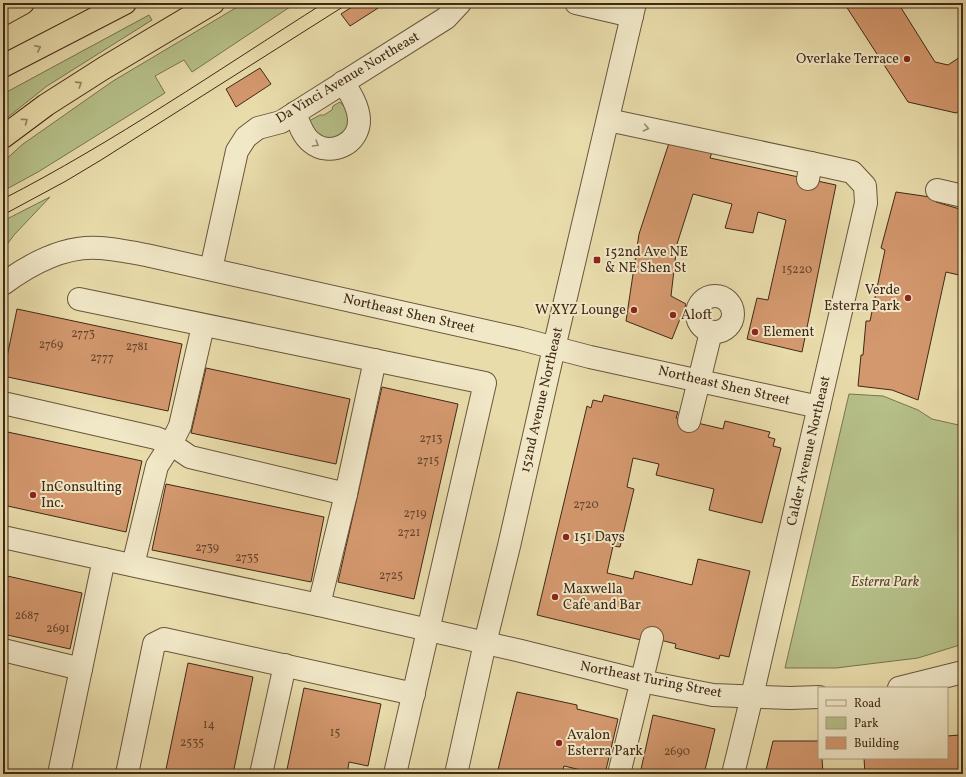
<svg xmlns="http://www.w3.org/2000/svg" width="966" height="777" font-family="Vollkorn,serif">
<rect width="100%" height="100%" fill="#e9dcab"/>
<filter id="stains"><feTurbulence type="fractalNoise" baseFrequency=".005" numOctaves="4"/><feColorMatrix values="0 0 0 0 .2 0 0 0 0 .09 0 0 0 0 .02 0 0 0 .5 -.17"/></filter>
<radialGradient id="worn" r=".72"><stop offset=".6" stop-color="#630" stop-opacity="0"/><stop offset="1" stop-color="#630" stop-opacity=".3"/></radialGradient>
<g fill="#b6c089" stroke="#7b7450">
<path d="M244,3h52l-104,69 -8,-12 -29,16 10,17 -127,79 -35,19v-29l20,-18 90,-63z"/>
<path d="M149,15l3,5 -105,66 -44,35v-27z"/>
<path d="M340,102l7,8 3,15 -14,15 -20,-5 -7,-14 11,-6h4l8,-5 1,-4z"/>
<path d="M50,197l-36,38 -11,15v-29z"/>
<path d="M849,394l34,2 35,14 14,9 31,7v218l-45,14 -82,10h-51z"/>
</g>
<g fill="#d4986e" stroke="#402917">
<path d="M358,3h28l-36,23 -9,-12z"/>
<path d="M844,3h54l37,59 13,3 15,-10v54l-7,4 -48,-11z"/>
<path d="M260,68l11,16 -35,23 -10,-18z"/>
<path d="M670,140l42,12 -2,6 126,27 -34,167 -55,-13 10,-41 11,2 18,-80 -28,-8 -5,21 -28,-5 7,-24 -39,-10 -16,50 -6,52 15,8 -14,35 -46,-18 13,-87z"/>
<path d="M896,192l41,6 -1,4 27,8v66l-17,-4 -28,128 -26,-10 -34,-4 3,-31h2l3,-34h4l15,-71 -4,-2z"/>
<path d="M17,309l165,35 -14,67 -165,-35z"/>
<path d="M206,368l144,31 -14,65 -145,-31z"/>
<path d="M382,387l76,17 -44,195 -76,-17z"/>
<path d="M604,395l74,17 -2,6 47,11 2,-8 45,11 -2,5 7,2 -2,7 8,2 -19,75 -53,-13 5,-21 -58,-14 3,-11 -26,-6 -6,29 7,2 -14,58 -7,-1 -6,27 26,6 2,-8 57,14 6,-26 52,12 -21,86 -9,-2 -1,4 -44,-11 1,-4 -24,-6 -11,2 -104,-25 50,-209 4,2 2,-8 9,2z"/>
<path d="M3,431l139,30 -16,71 -123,-27z"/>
<path d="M166,484l158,33 -13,65 -159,-32z"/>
<path d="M3,575l79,18 -12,56 -67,-15z"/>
<path d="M188,663l65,14 -20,97h-68z"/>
<path d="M304,688l77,16 -13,62 -19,-4 -2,12h-61z"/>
<path d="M517,692l60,13v4l41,10 -13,55h-7l-34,-8 -2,8h-65z"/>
<path d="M653,715l62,14 -11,45h-64z"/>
<path d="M960,735l3,9v30h-98l-1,-16h83v-22z"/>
<path d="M773,741h46v17h3l1,16h-58z"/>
</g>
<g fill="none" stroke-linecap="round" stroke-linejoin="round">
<defs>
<g id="minor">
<path d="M576,3l56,13"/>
<path d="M295,113c4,10 7,22 16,29 19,16 49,2 48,-23 -1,-14 -9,-26 -16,-37"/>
<path d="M608,120l203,43 -3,16"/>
<path d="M937,190l26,6"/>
<path d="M211,269l26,-118 9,-14 12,-9 23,-6 14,-9 151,-95 14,-15"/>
<path d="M3,284c27,-20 62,-39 97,-36 15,1 30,4 46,7l375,84 69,18 229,50"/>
<circle cx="715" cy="314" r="18"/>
<path d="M79,299c135,29 271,55 406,84l-90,391"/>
<path d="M3,403l153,35 15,6 19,13 156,37"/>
<path d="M689,421l22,-89"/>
<path d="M3,537l137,30 179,38 202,46 120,30 72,14 77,3 29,-1"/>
<path d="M133,565l24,-99 14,-22 9,-18 23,-100"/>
<path d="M319,605l27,-111 29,-134"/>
<path d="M3,650l78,19"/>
<path d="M899,688l64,-16"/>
<path d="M59,774l45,-215"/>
<path d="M127,774l27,-130 10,-5 250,55"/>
<path d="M261,774l24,-109"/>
<path d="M456,774l29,-131 24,-97 45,-198 81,-345"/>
<path d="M619,774l33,-136"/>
<path d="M733,774l19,-78 114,-493 -1,-17 -13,-14 -41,-9"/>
</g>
<g id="highway">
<path d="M3,14l20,-11"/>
<path d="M3,66l122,-63"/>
<path d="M3,137l43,-32 58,-37 109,-65"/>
</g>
</defs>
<use href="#minor" stroke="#6a563c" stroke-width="24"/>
<use href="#highway" stroke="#402917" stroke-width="24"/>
<use href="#minor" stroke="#f1e8c8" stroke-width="22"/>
<use href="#highway" stroke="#e9dcab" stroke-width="22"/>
<g stroke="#402917" stroke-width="1">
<path d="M3,199c111,-57 215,-129 321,-196"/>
<path d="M3,215l63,-34 35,-21 248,-157"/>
</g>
</g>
<defs><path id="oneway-chevron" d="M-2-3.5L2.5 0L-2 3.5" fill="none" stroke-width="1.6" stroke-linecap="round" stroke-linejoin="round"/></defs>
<g stroke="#948261">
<use href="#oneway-chevron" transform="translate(38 48) rotate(-27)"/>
<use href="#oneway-chevron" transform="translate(79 84) rotate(-33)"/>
<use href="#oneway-chevron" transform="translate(25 121) rotate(-37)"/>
</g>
<g stroke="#988870">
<use href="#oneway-chevron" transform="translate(646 128) rotate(12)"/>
<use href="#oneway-chevron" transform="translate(316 144) rotate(30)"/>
</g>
<g fill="#8f2418" stroke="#f1e8c8" stroke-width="1.5">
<circle cx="907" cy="59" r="4"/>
<rect x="593" y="256" width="8" height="8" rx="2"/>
<circle cx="908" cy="298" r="4"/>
<circle cx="634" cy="310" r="4"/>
<circle cx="673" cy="315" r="4"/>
<circle cx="755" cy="332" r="4"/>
<circle cx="33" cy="495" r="4"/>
<circle cx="566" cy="537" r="4"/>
<circle cx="555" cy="597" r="4"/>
<circle cx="559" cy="743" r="4"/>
</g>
<g text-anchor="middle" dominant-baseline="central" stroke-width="4" stroke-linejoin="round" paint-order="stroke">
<g font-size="12" fill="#65452d">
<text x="797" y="270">15220</text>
<text x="83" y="334">2773</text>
<text x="51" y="345">2769</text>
<text x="137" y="347">2781</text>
<text x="102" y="358">2777</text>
<text x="431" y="439">2713</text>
<text x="428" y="461">2715</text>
<text x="586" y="505">2720</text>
<text x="415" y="514">2719</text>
<text x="409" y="533">2721</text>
<text x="207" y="548">2739</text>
<text x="247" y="558">2735</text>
<text x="391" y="576">2725</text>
<text x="27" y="616">2687</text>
<text x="58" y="629">2691</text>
<text x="209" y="725">14</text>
<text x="335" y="733">15</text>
<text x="192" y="743">2535</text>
<text x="677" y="752">2690</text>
</g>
<g font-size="14" fill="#402917" stroke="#f1e8c8" text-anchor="start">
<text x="899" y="59" text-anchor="end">Overlake Terrace</text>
<text x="605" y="252">152nd Ave NE<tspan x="605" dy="16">&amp; NE Shen St</tspan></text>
<text x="900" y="290" text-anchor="end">Verde<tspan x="900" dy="16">Esterra Park</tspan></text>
<text x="626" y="310" text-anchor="end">W XYZ Lounge</text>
<text x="681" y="315">Aloft</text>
<text x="763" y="332">Element</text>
<text x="41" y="487">InConsulting<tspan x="41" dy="16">Inc.</tspan></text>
<text x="574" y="537">151 Days</text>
<text x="563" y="589">Maxwella<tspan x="563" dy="16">Cafe and Bar</tspan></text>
<text x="567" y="735">Avalon<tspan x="567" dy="16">Esterra Park</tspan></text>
</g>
<g font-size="14" fill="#402917" stroke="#f1e8c8">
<text transform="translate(348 78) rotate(-31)">Da Vinci Avenue Northeast</text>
<text transform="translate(409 314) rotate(13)">Northeast Shen Street</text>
<text transform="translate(724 386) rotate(13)">Northeast Shen Street</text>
<text transform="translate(542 400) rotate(-77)">152nd Avenue Northeast</text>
<text transform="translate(809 451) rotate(-77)">Calder Avenue Northeast</text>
<text transform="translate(651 680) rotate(11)">Northeast Turing Street</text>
</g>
<g font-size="14" font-style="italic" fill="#58472e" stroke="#f1e8c8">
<text x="885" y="582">Esterra Park</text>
</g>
</g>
<rect width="966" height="777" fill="none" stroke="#e9dcab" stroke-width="16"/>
<rect x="4" y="4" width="958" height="769" fill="none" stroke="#402917" stroke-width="2"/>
<rect x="8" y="8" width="950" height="761" fill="none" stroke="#402917"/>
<rect x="818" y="687" width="130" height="72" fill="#f1e8c8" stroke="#aa9c81"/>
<rect x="826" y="700" width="20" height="6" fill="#f1e8c8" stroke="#aa9c81"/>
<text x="854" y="707" font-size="12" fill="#402917">Road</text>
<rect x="826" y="717" width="20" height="12" fill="#b6c089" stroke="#aa9c81"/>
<text x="854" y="727" font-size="12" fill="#402917">Park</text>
<rect x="826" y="737" width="20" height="12" fill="#d4986e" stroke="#aa9c81"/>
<text x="854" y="747" font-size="12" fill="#402917">Building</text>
<rect width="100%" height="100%" filter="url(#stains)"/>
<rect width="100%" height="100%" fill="url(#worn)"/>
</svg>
